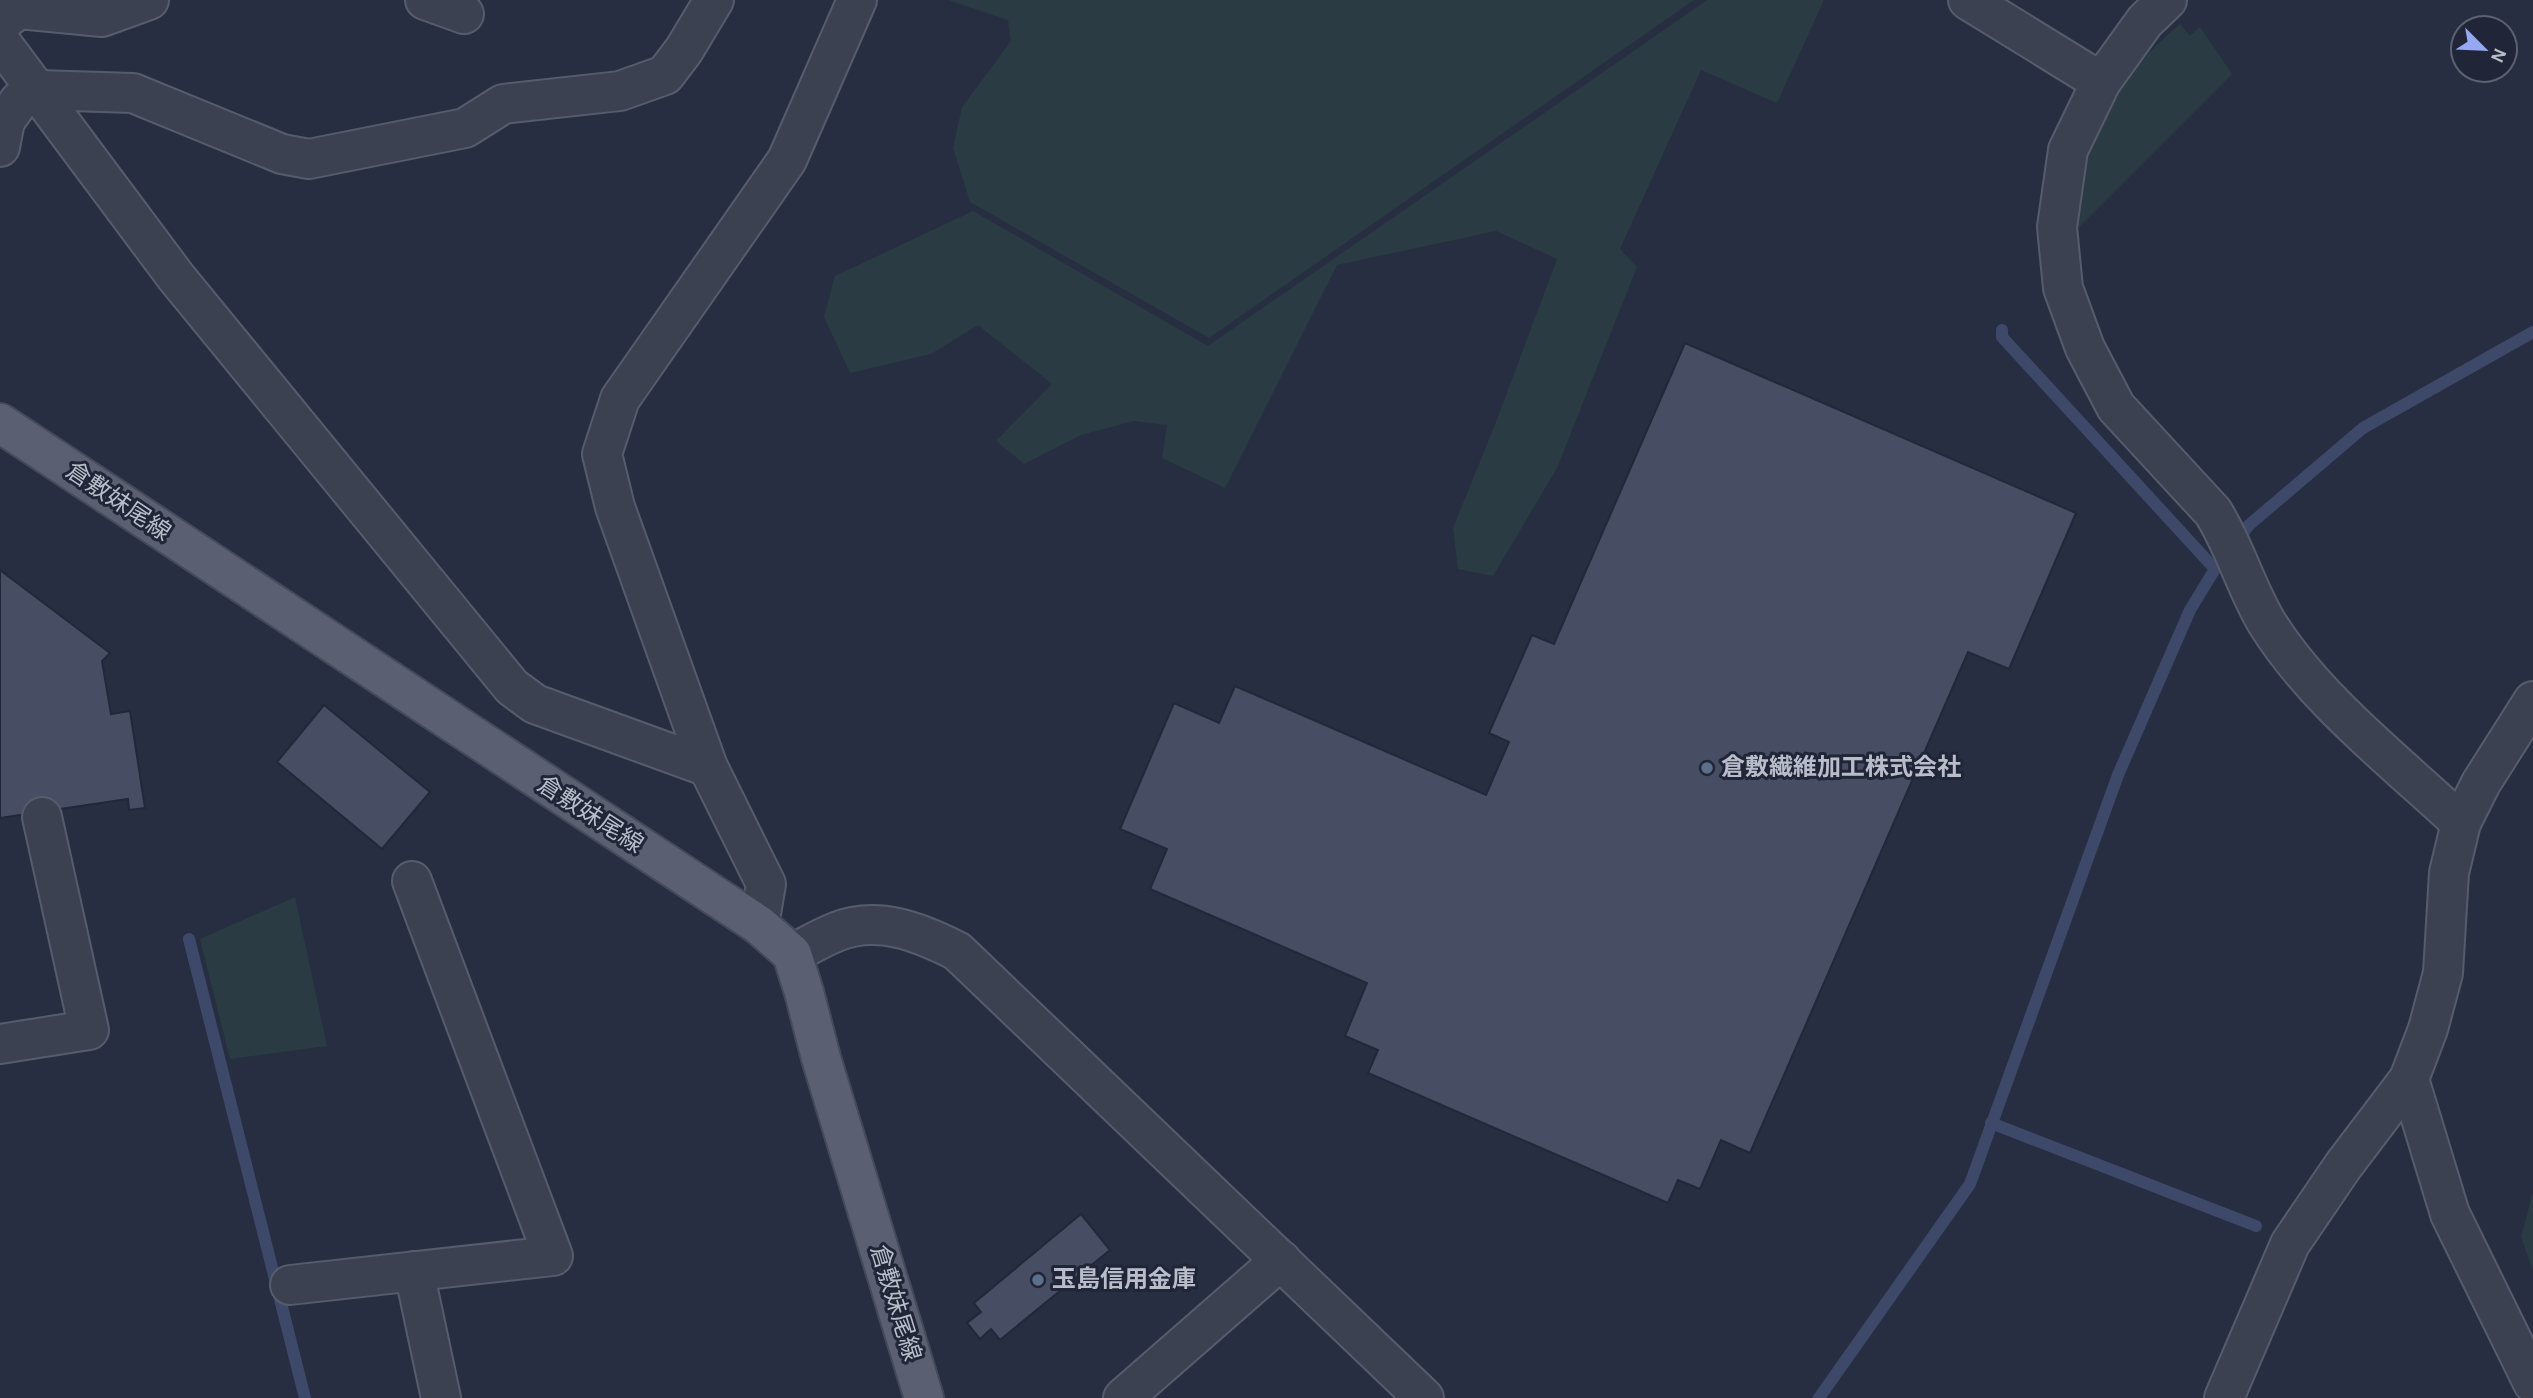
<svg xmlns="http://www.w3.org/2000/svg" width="2533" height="1398" font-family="'Alegreya Sans','Noto Sans JP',sans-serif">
<rect width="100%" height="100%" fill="#272e42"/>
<g fill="#2a3b43">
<path d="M948,0h746l-485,338 -239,-136 -17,-54 9,-41 49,-66 -3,-21z"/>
<path d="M1707,0h117l-47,103 -76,-33 -81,179 17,18 -80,201 -64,108 -35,-7 -5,-41 41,-101 63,-168 -61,-28 -159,34 -112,223 -63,-30 5,-33 -33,-4 -53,14 -57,29 -28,-23 56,-57 -74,-59 -47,29 -81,19 -26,-56 11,-41 138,-65 235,135z"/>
<path d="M2180,24l10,12 10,-9 32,47 -155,155c-1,-11 -2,-22 -1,-33 8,-70 52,-128 104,-172z"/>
<path d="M295,897l32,149 -97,13 -30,-120z"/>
<path d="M2533,1192v79l-12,-34z"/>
</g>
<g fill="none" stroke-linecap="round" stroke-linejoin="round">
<g stroke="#3e496a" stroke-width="12">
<path d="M2002,330v7l213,232"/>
<path d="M189,939l116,459"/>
<path d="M1991,1123l265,103"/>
<path d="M1819,1398l151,-214 148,-409 72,-165 25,-41 34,-44 114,-97 170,-96"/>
</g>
</g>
<g fill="#474e64" stroke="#222839" stroke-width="2">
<path d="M1685,343l391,170 -67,156 -41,-17 -218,501 -29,-13 -21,49 -22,-9 -10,23 -300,-130 10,-23 -33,-14 22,-53 -217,-94 17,-40 -47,-20 54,-126 45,20 16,-37 251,109 23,-53 -20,-9 43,-98 22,9z"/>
<path d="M0,570l110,83 -8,8 9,53 19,-3 15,97 -16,2 -1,-11 -128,19z"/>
<path d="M324,705l106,87 -48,57 -105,-87z"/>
<path d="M1081,1214l29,36 -110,90 -9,-11 -11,10 -13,-16 14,-11 -7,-9z"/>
</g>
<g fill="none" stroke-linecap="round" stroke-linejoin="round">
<defs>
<g id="minor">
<path d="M425,0l39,14"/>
<path d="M1968,0l133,82"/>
<path d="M2167,0l-22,21 -44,61 -33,68 -11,77 6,61 22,60 31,59 97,105c22,35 33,76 54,111 48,77 129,139 194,200"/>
<path d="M0,23l19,-14 83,8 47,-17"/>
<path d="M0,41l176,236 336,410 23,17 173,63"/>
<path d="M0,147l5,-26 15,-21 18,-10 95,3 149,61 27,5 156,-31 38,-24 117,-13 45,-16 19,-25 30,-50"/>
<path d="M759,925l7,-41 -58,-117 -93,-260 -13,-53 18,-55 167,-239 70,-160"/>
<path d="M792,954c14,-7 29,-16 44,-22 42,-17 83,0 121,19l467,447"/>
<path d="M0,1044l89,-14 -47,-213"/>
<path d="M2409,1079l41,135 83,169"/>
<path d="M414,1271l27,127"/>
<path d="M290,1285l263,-29 -141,-375"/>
<path d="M1123,1398l158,-138"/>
<path d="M2224,1398l66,-154 53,-78 66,-87 19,-50 15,-56 6,-100 12,-50 20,-40 52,-82"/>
</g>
<path id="major" d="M0,423l759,502 33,29 12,38 17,66 103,340"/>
</defs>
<use href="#minor" stroke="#575c6c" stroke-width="42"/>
<use href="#major" stroke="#454a5b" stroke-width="42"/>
<use href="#minor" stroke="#3c4152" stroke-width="38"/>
<use href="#major" stroke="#5a6071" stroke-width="38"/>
</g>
<g fill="#5c6f8a" stroke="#202637" stroke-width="2.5">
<circle cx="1707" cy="768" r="7"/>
<circle cx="1038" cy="1280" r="7"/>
</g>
<g text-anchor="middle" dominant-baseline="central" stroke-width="6" stroke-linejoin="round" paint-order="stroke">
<g font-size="24" fill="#b9bdcb" stroke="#202637">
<text transform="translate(118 502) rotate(34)">倉敷妹尾線</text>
<text transform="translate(590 815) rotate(33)">倉敷妹尾線</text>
<text transform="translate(895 1303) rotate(73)">倉敷妹尾線</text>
</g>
<g font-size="24" font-weight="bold" fill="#b9bdcb" stroke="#202637" text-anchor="start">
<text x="1721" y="768">倉敷繊維加工株式会社</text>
<text x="1052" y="1280">玉島信用金庫</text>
</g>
</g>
<g transform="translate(2484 49) rotate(114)"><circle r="33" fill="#202637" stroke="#5d6272" stroke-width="2"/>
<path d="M0-5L12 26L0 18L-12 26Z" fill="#94a8f5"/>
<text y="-10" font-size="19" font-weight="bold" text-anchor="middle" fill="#b9bdcb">N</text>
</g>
</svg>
